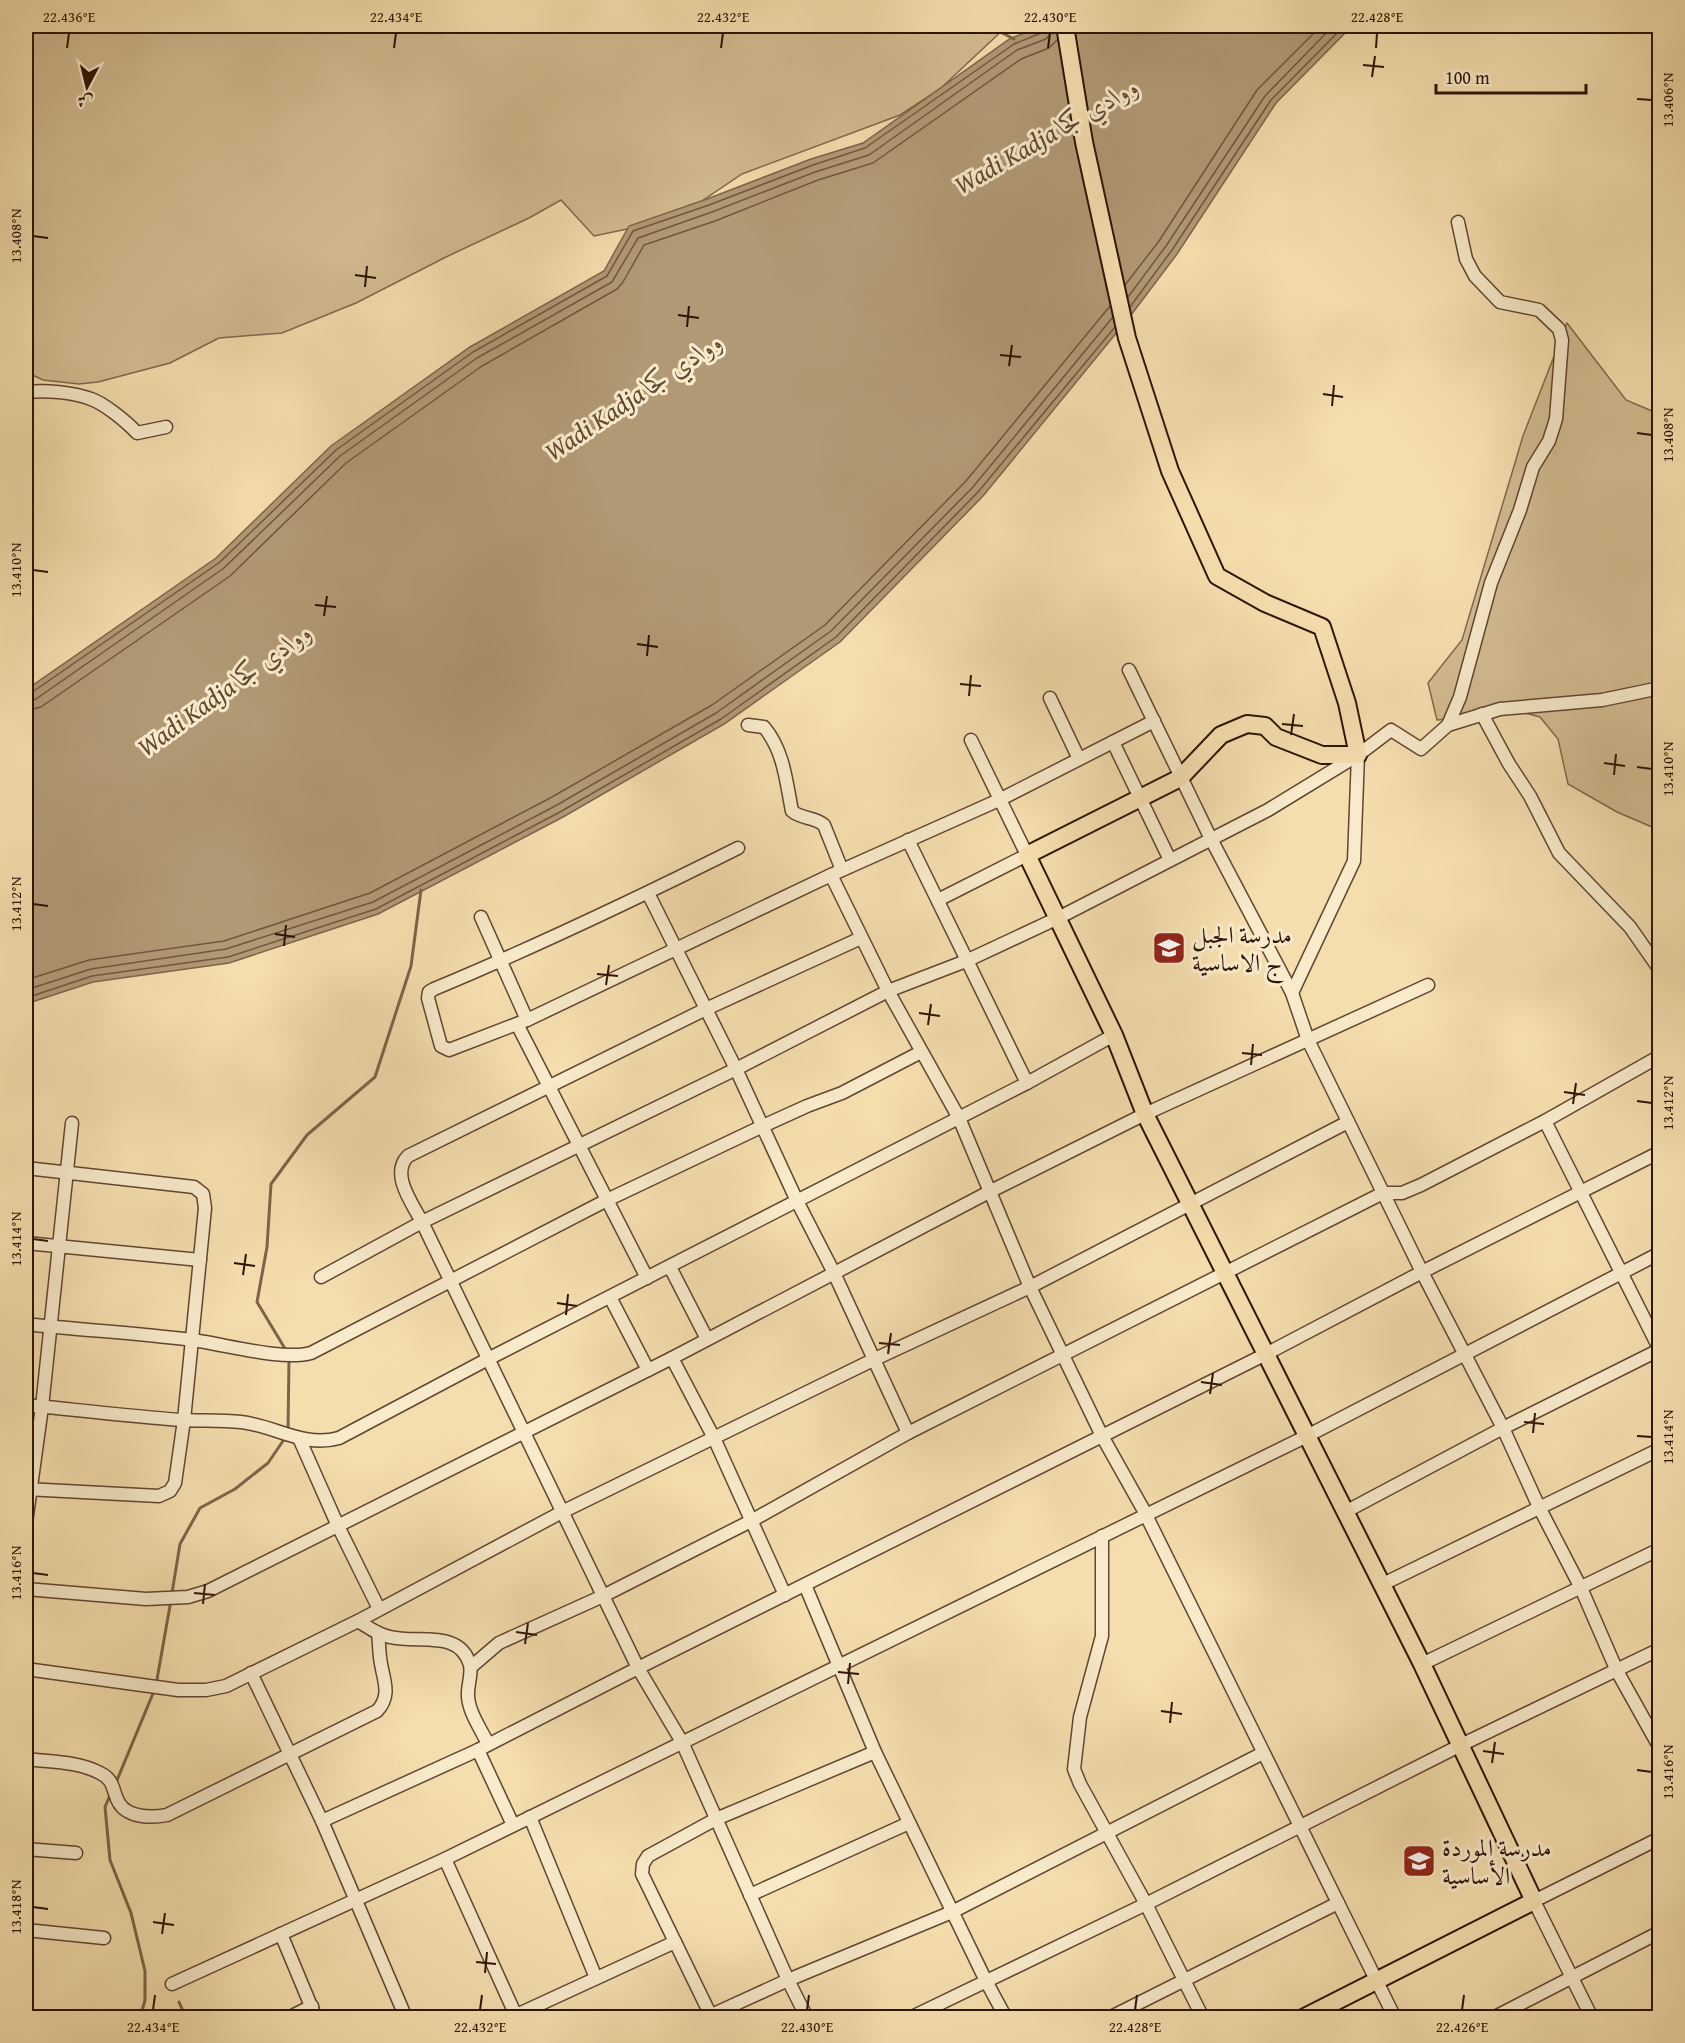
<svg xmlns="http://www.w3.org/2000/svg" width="1685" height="2043" font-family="'Gentium Book Plus',Amiri,serif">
<rect width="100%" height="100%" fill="#f5deae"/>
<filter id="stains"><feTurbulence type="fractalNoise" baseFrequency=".00333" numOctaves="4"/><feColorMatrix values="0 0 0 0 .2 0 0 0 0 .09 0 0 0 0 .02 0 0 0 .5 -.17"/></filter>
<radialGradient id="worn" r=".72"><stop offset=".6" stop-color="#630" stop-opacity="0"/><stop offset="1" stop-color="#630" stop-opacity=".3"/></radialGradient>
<g fill="#d3bc91" stroke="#80684c" stroke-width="1.5">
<path d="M26,26h981l-67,63 -40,26 -158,59 -67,45 -81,17 -33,-36 -32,18 -83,39 -90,46 -74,30 -63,5 -49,25 -72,19 -19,2 -36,-4 -17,-8z"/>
<path d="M1567,323l59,77 33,14v416l-42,-18 -49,-28 -10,-45 -18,-22 -15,-4 -88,7 -9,-37 34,-43 61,-204z"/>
</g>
<path fill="#b19975" stroke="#7d6449" stroke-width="1.5" d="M1045,26h307l-76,77 -99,151 -46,61 -148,181 -143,146 -116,82 -161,93 -185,97 -149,49 -136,19 -67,22v-314l190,-132 115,-112 139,-99 134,-76 25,-45 78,-27 104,-40 52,-16 148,-105z"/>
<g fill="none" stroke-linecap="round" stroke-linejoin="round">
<g stroke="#70563e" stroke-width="1.5">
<path d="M1125,285l34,-44 98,-151 64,-64"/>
<path d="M1128,297l38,-51 99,-150 68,-70"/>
<path d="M1130,307l42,-57 99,-150 73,-74"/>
<path d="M26,694l5,-1 189,-131 116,-112 137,-98 134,-76 26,-45 76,-26 104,-40 52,-17 149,-104 27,-11 3,-7"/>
<path d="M26,702l10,-3 188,-131 116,-112 137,-98 135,-76 26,-44 74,-26 103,-40 54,-17 148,-105 29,-11 4,-5 2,-8"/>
<path d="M26,711l15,-4 189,-131 116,-113 136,-97 135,-77 6,-7 21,-37 71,-24 103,-41 55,-17 148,-104 28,-11 8,-8"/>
<path d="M26,980l63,-20 135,-19 146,-48 182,-96 160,-92 113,-80 141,-144 144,-175"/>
<path d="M26,990l65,-21 135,-20 147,-47 184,-97 159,-92 115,-82 142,-144 140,-170"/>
<path d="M26,998l66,-22 136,-19 148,-48 184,-97 161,-93 115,-82 142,-145 137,-165"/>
</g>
<g stroke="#7d6449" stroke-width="3">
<path d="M989,26l25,13"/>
<path d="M287,1352l-30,-50 10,-55 4,-63 36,-49 68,-58 36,-111 10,-76"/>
<path d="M288,1432l1,-74"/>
<path d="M172,1593l8,-49 20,-36 35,-19 33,-26 17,-25"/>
<path d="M156,1685l15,-85"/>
<path d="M115,1785l39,-94"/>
<path d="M111,1793l-6,14 5,53 21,53 14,58v29l-5,18"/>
<path d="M179,2002l7,16"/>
</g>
<defs>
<g id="minor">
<path d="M26,392c20,-2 46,0 65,7 14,5 36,23 46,34l29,-6"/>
<path d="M1129,670l82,169 81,154 16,47 114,232 81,156 36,79 42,81 36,83 43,77"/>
<path d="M1050,698l29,61"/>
<path d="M1482,714l27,50 21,32 29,57 71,74 30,43"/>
<path d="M748,725l16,2c20,24 22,54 28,84 9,8 23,6 32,14l18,45"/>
<path d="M1448,725l12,-28 31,-114 29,-73 13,-43 16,-26 7,-22 6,-79 -3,-11 -20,-19 -39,-8 -25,-26 -9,-17 -8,-37"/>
<path d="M1113,742l57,118"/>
<path d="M908,840l119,243"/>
<path d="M738,848c-100,50 -201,98 -304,141l-5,3 -1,6 13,48 8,4 78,-30 304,-145 168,-75 155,-79"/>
<path d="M831,875l57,116 71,127 71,169 72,149 41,73 252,509"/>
<path d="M648,893l88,176 61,132 37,72 74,160"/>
<path d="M938,900l89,-45 -56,-115"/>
<path d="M481,917l46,103"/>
<path d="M1292,993l62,-132 4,-106"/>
<path d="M517,1024l130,254"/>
<path d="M1545,1121l115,229"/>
<path d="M26,1168l168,19 9,7 2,14 -21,212 -9,63 -5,8 -11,5 -133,-7"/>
<path d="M26,1243l174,17"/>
<path d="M670,1267l37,72"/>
<path d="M321,1277l101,-55 314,-153 152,-78 78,-30 92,-43 210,-108 90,-55 33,-25 30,19 27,-24 52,-16 102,-9 58,-12"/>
<path d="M610,1297l38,73"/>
<path d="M26,1324c55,6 111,9 166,16 32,4 90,21 119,13l296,-153 156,-74 44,-20 35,-13 79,-41"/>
<path d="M672,1358l42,80 71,157"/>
<path d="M26,1405c51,5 103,11 155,15 20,1 40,0 60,2 35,4 63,26 98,16l149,-79 539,-276 87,-48"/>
<path d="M299,1438l39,88 41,83"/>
<path d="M1345,1512l158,-84 156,-78"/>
<path d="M26,1523l16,-116 30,-284"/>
<path d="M1102,1536v100l-22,81 -6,52 6,15 66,120 57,114"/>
<path d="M805,1585l70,167 111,229 20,37"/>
<path d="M1381,1585l279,-136"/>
<path d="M26,1589l120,10 42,-2 20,-6 464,-233 319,-167 154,-77 283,-129"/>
<path d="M358,1621c10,6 20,14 32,16 29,7 70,-8 80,28 2,9 -2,19 -2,28 -1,17 13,36 20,51"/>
<path d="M1422,1664l238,-115"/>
<path d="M471,1667l28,-24 104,-47 148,-75 157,-88 475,-240h19l19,-8 124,-64 115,-65"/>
<path d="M26,1669l152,21h28l20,-4 132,-65 204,-109 313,-153 155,-72 318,-165"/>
<path d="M251,1673l71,148 84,197"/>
<path d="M478,1750l35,75"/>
<path d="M26,1759c23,3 52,2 74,14 15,7 12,18 19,30 9,15 33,15 48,12l210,-104c16,-17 5,-33 3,-54 -1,-8 -1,-16 -2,-24"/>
<path d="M530,1817l66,161"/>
<path d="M322,1821l156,-71 160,-82 628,-314 156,-82 238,-120"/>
<path d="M26,1849l50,4"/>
<path d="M445,1859l72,159"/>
<path d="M750,1895l159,-72"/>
<path d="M26,1930l78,8"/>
<path d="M281,1934l35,84"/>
<path d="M172,1984l273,-125 862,-423 353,-183"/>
<path d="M26,2016l15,2"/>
<path d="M288,2018l24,-12"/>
<path d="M510,2018l165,-76"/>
<path d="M705,2018l83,-38 164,-68 311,-159"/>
<path d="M712,2018l-70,-144 1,-10 5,-8 68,-37 159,-67"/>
<path d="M807,2018l-19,-38 -106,-238 -44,-74 -216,-446c-10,-19 -32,-48 -14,-66l298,-147 155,-71"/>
<path d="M910,2018l236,-114 315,-159 199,-96"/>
<path d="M1109,2018l229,-115"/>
<path d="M1493,2018l167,-86"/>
<path d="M1592,2018l-58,-117 126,-63"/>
</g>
<path id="major" d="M1065,26l19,116 43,196 43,133 47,105 48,27 57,24 25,76 11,52h-36l-46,-18 -11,-11 -18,-2 -26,11 -41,43 -153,77 87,180 31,79 277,550 112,237 -231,117"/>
</defs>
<use href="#minor" stroke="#604630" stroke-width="15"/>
<use href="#major" stroke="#2e1406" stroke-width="20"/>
<use href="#minor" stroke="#f8eaca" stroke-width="12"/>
<use href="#major" stroke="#f5deae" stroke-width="16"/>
</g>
<path fill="none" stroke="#2e1406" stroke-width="2" d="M67,48l2,-15M394,48l2,-15M721,48l2,-15M1048,48l2,-15M1376,48l1,-15M1363,65l21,2M1372,77l3,-21M1637,99l15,1M33,236l15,2M355,275l21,3M365,287l2,-21M678,315l21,3M687,327l2,-21M1000,355l21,2M1009,366l3,-21M1323,394l20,3M1332,406l2,-21M1637,433l15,2M33,570l15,2M315,605l21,2M324,616l3,-20M637,644l21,3M647,656l2,-21M960,684l21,2M969,696l2,-21M1282,724l21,2M1291,735l3,-21M1604,763l21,3M1637,767l15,2M1614,775l2,-21M33,904l15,2M275,934l20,3M284,946l2,-21M597,974l21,2M606,985l3,-20M919,1013l21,3M928,1025l3,-21M1242,1053l20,2M1251,1065l2,-21M1564,1092l21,3M1637,1101l15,2M1573,1104l3,-21M33,1239l15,2M234,1263l21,3M243,1275l3,-21M557,1303l20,3M566,1315l2,-21M879,1343l21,2M888,1354l3,-21M1201,1382l21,3M1210,1394l3,-21M1524,1422l20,2M1533,1433l2,-20M1637,1436l15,1M33,1573l15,2M194,1593l21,2M203,1604l2,-20M516,1632l21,3M525,1644l3,-21M838,1672l21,2M848,1684l2,-21M1161,1711l21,3M1170,1723l2,-21M1483,1751l21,3M1492,1763l3,-21M1637,1770l15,2M33,1907l15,2M153,1922l21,3M162,1934l3,-21M476,1962l20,2M485,1973l2,-21M153,2010l2,-15M480,2010l2,-15M807,2010l2,-15M1135,2010l2,-15M1462,2010l2,-15"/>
<defs>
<symbol id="school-square" viewBox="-11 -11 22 22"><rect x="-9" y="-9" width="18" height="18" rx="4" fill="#8f2418" stroke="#f8eaca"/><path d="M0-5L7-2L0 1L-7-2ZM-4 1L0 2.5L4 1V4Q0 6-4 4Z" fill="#fff"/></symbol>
</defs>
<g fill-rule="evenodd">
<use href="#school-square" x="1150" y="929" width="38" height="38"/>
<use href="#school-square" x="1400" y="1842" width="38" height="38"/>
</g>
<g text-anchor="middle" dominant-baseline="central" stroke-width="6" stroke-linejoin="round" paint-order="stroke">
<g font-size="24" fill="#2e1406" stroke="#f8eaca" text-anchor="start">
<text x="1192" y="934">مدرسة الجبل<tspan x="1192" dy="28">ج الاساسية</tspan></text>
<text x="1442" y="1847">مدرسة الموردة<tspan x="1442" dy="28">الأساسية</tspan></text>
</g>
<g font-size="26" font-style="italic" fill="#624932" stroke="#f8eaca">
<text transform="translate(1046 135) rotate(-30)">Wadi Kadja ووادي كجا</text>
<text transform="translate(633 396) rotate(-34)">Wadi Kadja ووادي كجا</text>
<text transform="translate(224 689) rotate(-36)">Wadi Kadja ووادي كجا</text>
</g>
</g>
<rect width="1685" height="2043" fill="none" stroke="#f5deae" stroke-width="66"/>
<g transform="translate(87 87) rotate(187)" stroke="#f8eaca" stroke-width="4.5" paint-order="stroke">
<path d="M0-4.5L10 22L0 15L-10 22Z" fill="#2e1406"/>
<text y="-9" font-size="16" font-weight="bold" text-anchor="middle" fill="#2e1406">ش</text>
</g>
<path d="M1436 84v9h150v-9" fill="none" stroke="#2e1406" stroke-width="3"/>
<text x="1445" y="84" font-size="18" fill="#2e1406" stroke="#f8eaca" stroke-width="4.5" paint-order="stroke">100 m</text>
<rect x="33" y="33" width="1619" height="1977" fill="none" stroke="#2e1406" stroke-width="2"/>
<g font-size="15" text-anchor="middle" fill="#2e1406">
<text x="69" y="22">22.436°E</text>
<text x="396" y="22">22.434°E</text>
<text x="723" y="22">22.432°E</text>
<text x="1050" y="22">22.430°E</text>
<text x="1377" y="22">22.428°E</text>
<text transform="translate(1668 100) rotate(-90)" y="5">13.406°N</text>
<text transform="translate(16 236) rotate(-90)" y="5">13.408°N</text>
<text transform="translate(1668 435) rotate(-90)" y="5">13.408°N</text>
<text transform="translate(16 570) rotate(-90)" y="5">13.410°N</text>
<text transform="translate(1668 769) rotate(-90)" y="5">13.410°N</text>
<text transform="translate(16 904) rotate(-90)" y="5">13.412°N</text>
<text transform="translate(1668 1103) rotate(-90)" y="5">13.412°N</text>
<text transform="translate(16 1239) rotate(-90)" y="5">13.414°N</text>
<text transform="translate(1668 1437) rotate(-90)" y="5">13.414°N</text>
<text transform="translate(16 1573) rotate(-90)" y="5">13.416°N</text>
<text transform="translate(1668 1772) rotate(-90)" y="5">13.416°N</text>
<text transform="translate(16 1907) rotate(-90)" y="5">13.418°N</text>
<text x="153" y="2032">22.434°E</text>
<text x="480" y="2032">22.432°E</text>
<text x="807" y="2032">22.430°E</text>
<text x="1135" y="2032">22.428°E</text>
<text x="1462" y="2032">22.426°E</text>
</g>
<rect width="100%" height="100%" filter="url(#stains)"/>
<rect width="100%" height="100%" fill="url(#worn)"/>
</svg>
